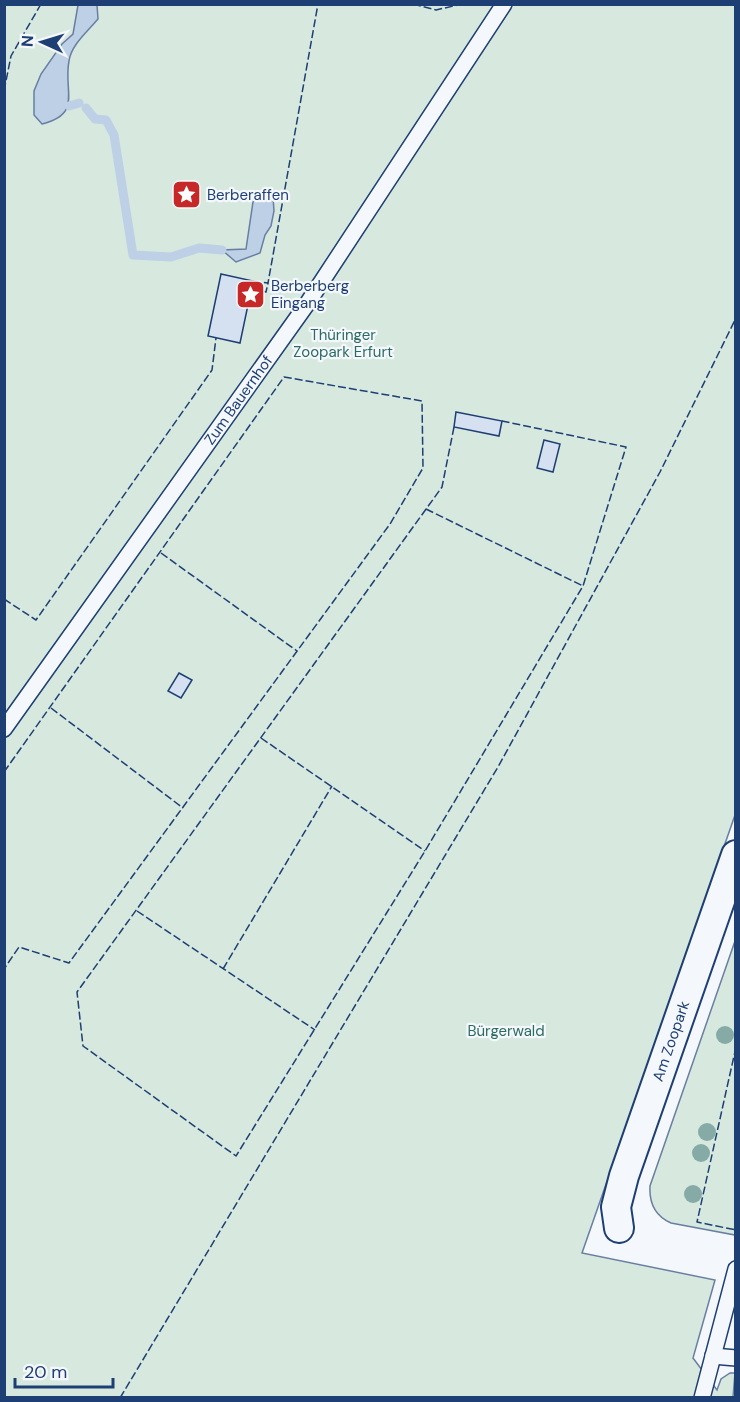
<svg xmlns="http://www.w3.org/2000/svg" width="740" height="1402" font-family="'DM Sans',sans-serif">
<rect width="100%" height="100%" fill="#f4f7fb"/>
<g fill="#d7e8df" stroke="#687fa3" stroke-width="1.5">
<path d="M5,5h730v810l-153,438 133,27 -22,78 24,32 4,-11 9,-6h5l-2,24 -728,1z"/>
<path d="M735,941v294l-64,-12c-16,-7 -22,-20 -21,-37z"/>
</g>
<g fill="#bed0e5" stroke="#687fa3" stroke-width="1.5">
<path d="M78,5h19l1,14c-10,12 -27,26 -29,42 -6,30 14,53 -27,63l-8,-9v-24l7,-17 21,-30 11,-10z"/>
<path d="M262,195l11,2 1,14 -3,15 -6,9 -5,18 -24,9 -14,-12 24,-1 7,-47z"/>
</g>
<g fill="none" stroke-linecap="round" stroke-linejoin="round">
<g stroke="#bed0e5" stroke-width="9">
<path d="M69,106l10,-3"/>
<path d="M86,108l9,11 11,1 8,15 19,120 38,2 28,-9 23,2"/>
</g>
</g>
<g fill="#d5e0f0" stroke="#1d3f73" stroke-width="1.5">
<path d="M221,274l32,7 -13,62 -32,-7z"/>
<path d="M456,412l46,9 -3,15 -45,-9z"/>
<path d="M544,440l16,4 -7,28 -16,-4z"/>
<path d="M179,673l13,7 -11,18 -13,-7z"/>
</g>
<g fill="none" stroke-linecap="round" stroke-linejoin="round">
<defs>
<g id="service">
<path id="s1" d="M4,729l303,-425 197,-300"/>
<path d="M713,1356l23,2"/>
<path d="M702,1398l34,-129"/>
</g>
<g id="minor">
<path id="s2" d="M619,1228l-3,-21 8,-31 112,-321"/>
</g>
</defs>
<use href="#service" stroke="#1d3f73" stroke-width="18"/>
<use href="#minor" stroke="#1d3f73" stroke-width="32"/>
<use href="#service" stroke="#f4f7fb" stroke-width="15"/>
<use href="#minor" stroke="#f4f7fb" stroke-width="28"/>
<g stroke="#1d3f73" stroke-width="1.5" stroke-dasharray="8 3" stroke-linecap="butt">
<path d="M413,4l23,6 26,-6"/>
<path d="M4,91l7,-35 30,-52"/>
<path d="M253,281l15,2 50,-279"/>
<path d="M252,289l14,3 2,-9"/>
<path d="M454,427l-12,60 -365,505 6,54 153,110 189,-305 158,-265 43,-139 -124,-26"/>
<path d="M426,509l157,77"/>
<path d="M161,553l136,98"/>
<path d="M4,599l32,21 176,-250 4,-32"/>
<path d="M51,708l132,100"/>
<path d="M261,738l164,113"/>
<path d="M4,772l280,-395 138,24 1,67 -33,56 -321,439 -50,-16 -15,22"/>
<path d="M137,911l178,119"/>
<path d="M223,969l109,-183"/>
<path d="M736,1047l-39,175 39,8"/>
<path d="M120,1398l378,-631 162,-295 76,-154"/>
</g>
</g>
<g fill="#86aba6">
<circle cx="725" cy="1035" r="9"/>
<circle cx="707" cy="1132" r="9"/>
<circle cx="701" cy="1153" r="9"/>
<circle cx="693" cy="1194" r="9"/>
</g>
<defs>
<symbol id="sight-square" viewBox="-11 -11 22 22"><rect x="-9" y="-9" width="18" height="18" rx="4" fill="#c62828" stroke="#f4f7fb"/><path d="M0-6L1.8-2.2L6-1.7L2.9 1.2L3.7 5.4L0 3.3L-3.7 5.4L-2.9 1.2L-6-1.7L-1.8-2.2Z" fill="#fff"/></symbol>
</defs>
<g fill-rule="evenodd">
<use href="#sight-square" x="170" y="178" width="33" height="33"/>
<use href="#sight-square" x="234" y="278" width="33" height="33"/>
</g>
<g text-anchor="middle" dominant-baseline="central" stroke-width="4.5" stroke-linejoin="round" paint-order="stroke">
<g font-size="15" fill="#1d3f73" stroke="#f4f7fb" text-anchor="start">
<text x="207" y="195">Berberaffen</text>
<text x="271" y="286">Berberberg<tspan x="271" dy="17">Eingang</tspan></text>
</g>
<g font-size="15" fill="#2c6c60" stroke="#f4f7fb">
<text x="343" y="335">Thüringer<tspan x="343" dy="17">Zoopark Erfurt</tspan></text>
<text x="506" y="1031">Bürgerwald</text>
</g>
<g font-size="15" fill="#1d3f73" stroke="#f4f7fb">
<text stroke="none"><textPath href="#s1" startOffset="404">Zum Bauernhof</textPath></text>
<text stroke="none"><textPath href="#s2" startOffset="196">Am Zoopark</textPath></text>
</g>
</g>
<rect width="740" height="1402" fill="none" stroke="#1d3f73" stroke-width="12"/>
<g transform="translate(42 42) rotate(274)" stroke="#f4f7fb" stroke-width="4.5" paint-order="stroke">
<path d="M0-4.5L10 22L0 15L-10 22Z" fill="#1d3f73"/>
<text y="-9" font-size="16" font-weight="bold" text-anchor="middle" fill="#1d3f73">N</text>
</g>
<path d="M15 1378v9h98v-9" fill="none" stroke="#1d3f73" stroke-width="3"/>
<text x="24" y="1378" font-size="18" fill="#1d3f73" stroke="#f4f7fb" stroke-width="4.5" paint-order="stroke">20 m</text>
</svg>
